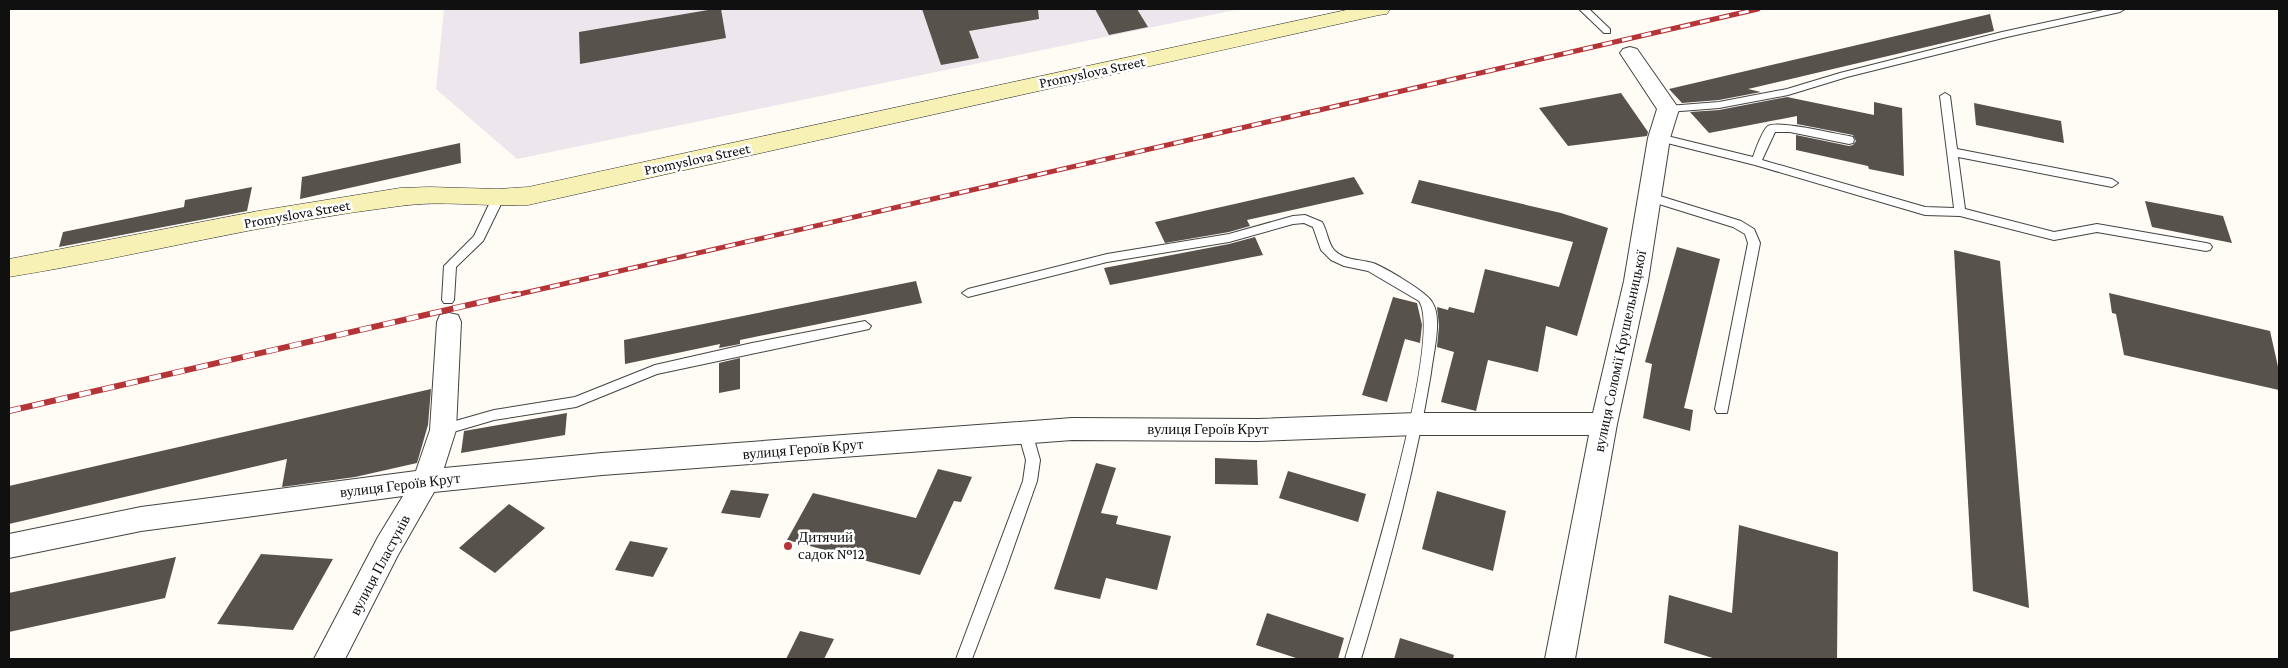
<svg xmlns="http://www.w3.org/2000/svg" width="2288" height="668" font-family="'Crimson Pro',serif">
<rect width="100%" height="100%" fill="#fefcf4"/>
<path fill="#ede6ed" d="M444,9h796l-723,150 -81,-70z"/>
<g fill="#58524d">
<path d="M714,9h7l5,29 -146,26 -1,-32z"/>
<path d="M922,9h116l1,10 -70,12 10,27 -38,7z"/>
<path d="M1095,9h42l11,18 -39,8z"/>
<path d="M1990,14l4,17 -246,58 13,3 -42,8 -37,3 -13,-14z"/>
<path d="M1621,93l27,39 -1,4 -79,10 -29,-38z"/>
<path d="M1787,97l87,18v-13l28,6 2,68 -35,-7 -1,-3 -72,-16v-15l53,11 4,-1 3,-4 -3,-6 -56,-11v-8l-88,17 -19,-21 29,-2z"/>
<path d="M1974,103l87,18 3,22 -88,-18z"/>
<path d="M460,143l1,20 -161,36 2,-22z"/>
<path d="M1354,177l10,17 -117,26 3,6 -21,6 -64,11 -10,-21z"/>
<path d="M1419,180l142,33 47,15 -31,108 -31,-10 -8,46 -50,-12 -12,51 -35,-9 13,-50 -17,-5 2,-21 -2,-19 11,3 1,-3 25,6 11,-44 74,18 14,-45 -162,-39z"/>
<path d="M252,187l-5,24 -188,36 4,-15 121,-25 1,-7z"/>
<path d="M2145,201l78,15 9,27 -80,-16z"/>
<path d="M1255,237l8,18 -153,30 -6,-17 125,-24z"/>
<path d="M1677,247l43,12 -36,149 9,2 -3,21 -47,-13 9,-54 -7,-2z"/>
<path d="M1954,250l46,11 29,347 -56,-17z"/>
<path d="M916,281l6,22 -182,37v4l-21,4 1,-4 -95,20 -1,-24z"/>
<path d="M2109,293l161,38 9,40v19l-155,-35 -8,-41 -4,-1z"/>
<path d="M1393,297l24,6 5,22 -2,18 -15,-4 -18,63 -25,-7z"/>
<path d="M740,358v31l-21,4v-30z"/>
<path d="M431,389l-3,36 -11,38 -62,14 -73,10 5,-28 -278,65v-38z"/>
<path d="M567,413l-2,22 -104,18 3,-22z"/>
<path d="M1215,458l42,2 1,25 -43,-1z"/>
<path d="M1096,463l20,5 -15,45 17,3 -2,8 55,12 -14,54 -51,-12 -6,21 -46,-10z"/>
<path d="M938,469l34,8 -11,25 -7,-1 -34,74 -133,-35 26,-47 103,25z"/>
<path d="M1288,471l78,23 -8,28 -79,-24z"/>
<path d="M731,490l38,4 -9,24 -39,-5z"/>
<path d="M1437,491l69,20 -13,60 -71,-22z"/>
<path d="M509,504l36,24 -50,45 -36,-25z"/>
<path d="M1739,525l99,27 -1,107h-121l-52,-16 5,-48 63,18z"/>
<path d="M630,541l38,7 -15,29 -38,-7z"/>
<path d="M261,554l72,5 -40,71 -76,-6z"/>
<path d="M176,557l-11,41 -156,34v-39z"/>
<path d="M1267,613l77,25 -6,21h-39l-43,-14z"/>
<path d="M800,631l34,8 -10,20h-38z"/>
<path d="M1400,638l54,17 -1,4h-59z"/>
</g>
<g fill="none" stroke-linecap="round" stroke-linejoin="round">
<defs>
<g id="lane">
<path d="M1579,9h10l21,20v4h-6z"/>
<path d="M2108,9h17l-5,3 -113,25 -160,40 -59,18 -69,13 -51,4 -5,-3 5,-3 51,-4 68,-13 53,-16 162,-41z"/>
<path d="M1945,93l5,3 7,53 155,30 6,4 -6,4 -154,-30 7,52 89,23 43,-8 109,19 4,1 2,3 -2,3 -4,1 -109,-19 -43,8 -94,-24 -35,-1 -170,-50 -100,-25 -1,-2 5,-4 94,23c2,-6 10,-28 15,-31 11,-6 67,8 81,10l4,1 1,3 -1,3 -4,1 -59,-12h-15l-13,28 163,47 29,1 -14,-112z"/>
<path d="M1650,193l91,28 13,8 6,14 -33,170h-10l-2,-4 33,-166 -3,-9 -12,-7 -87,-27 -2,-3 2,-3z"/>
<path d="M498,194l6,4 -21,43 -27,26 -2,33 -2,3h-8l-2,-3 2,-34 30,-30 18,-38z"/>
<path d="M1305,215l17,7c5,8 6,21 12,28 11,11 25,9 39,13 11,4 54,29 59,39 11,16 1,52 -1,71 -16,97 -42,192 -70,286h-16c16,-53 99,-322 74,-358l-51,-30 -24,-5 -13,-6 -10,-10 -8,-23 -9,-4 -11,1 -64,18 -122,20 -139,35 -6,-4 6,-4 139,-35 122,-20 64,-18z"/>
<path d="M865,321l6,5 -2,3 -212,45 -81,33 -82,13 -51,15 -5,-1 -2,-4 2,-4 56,-16 81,-13 80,-32 97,-22z"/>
<path d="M1025,427l5,1 2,4 8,28 -3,21 -32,91 -33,87h-16l67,-178 3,-21 -8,-28 2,-4z"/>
</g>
<path id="street" d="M1630,47l7,2 42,60 -9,29 -22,143 -31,143 -42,235h-30l44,-224h-173l-158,6 -186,-1 -470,35 -168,17 -36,63 -53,104h-31l64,-122 25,-41 -262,35 -132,27v-24l132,-27 275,-36 14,-41 7,-108 3,-7 9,-2 9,2 3,7 -5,108 -12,38 158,-15 470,-35 186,1 158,-6h177l31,-132 24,-143 9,-29 -37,-56 3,-4z"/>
<path id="secondary" d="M1351,9h39l-3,5 -8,1 -851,190c-43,2 -86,-5 -128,1 -132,16 -261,50 -391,71v-18l249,-48 142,-23 29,-1 69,2 30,-2z"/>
</defs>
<use href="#lane" stroke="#434343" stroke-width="2"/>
<use href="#street" stroke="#434343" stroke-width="2"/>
<use href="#secondary" stroke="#323232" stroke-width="1"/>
<use href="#lane" fill="#fff" fill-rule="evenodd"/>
<use href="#street" fill="#fff" fill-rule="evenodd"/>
<use href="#secondary" fill="#f8f1b6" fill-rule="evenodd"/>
<defs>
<path id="rail-far1" d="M511,296l1247,-287"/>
<path id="rail" d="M9,411l507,-117"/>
</defs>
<use href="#rail-far1" stroke="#b43438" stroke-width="5"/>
<use href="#rail" stroke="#b43438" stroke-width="6"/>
<use href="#rail-far1" stroke="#fff" stroke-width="3" stroke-dasharray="10" stroke-linecap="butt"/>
<use href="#rail" stroke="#fff" stroke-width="4.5" stroke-dasharray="12" stroke-linecap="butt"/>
</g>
<circle fill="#b43438" stroke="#fff" stroke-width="2" cx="788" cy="546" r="5"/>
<g text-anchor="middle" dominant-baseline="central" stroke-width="5" stroke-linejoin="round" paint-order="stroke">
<g font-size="15" fill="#101010" stroke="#fff">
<text transform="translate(1092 72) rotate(-12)">Promyslova Street</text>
<text transform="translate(697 159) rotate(-12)">Promyslova Street</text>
<text transform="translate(297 214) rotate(-10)">Promyslova Street</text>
<text transform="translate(1620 351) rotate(-78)">вулиця Соломії Крушельницької</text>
<text x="1208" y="429">вулиця Героїв Крут</text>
<text transform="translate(803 449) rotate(-5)">вулиця Героїв Крут</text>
<text transform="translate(400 485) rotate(-7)">вулиця Героїв Крут</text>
<text transform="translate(380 565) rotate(-62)">вулиця Пластунів</text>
</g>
<g font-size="15" fill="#101010" stroke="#fff" text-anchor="start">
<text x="798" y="537">Дитячий<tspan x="798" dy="17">садок №12</tspan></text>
</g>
</g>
<rect width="2288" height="668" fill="none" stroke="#101010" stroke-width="20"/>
</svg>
